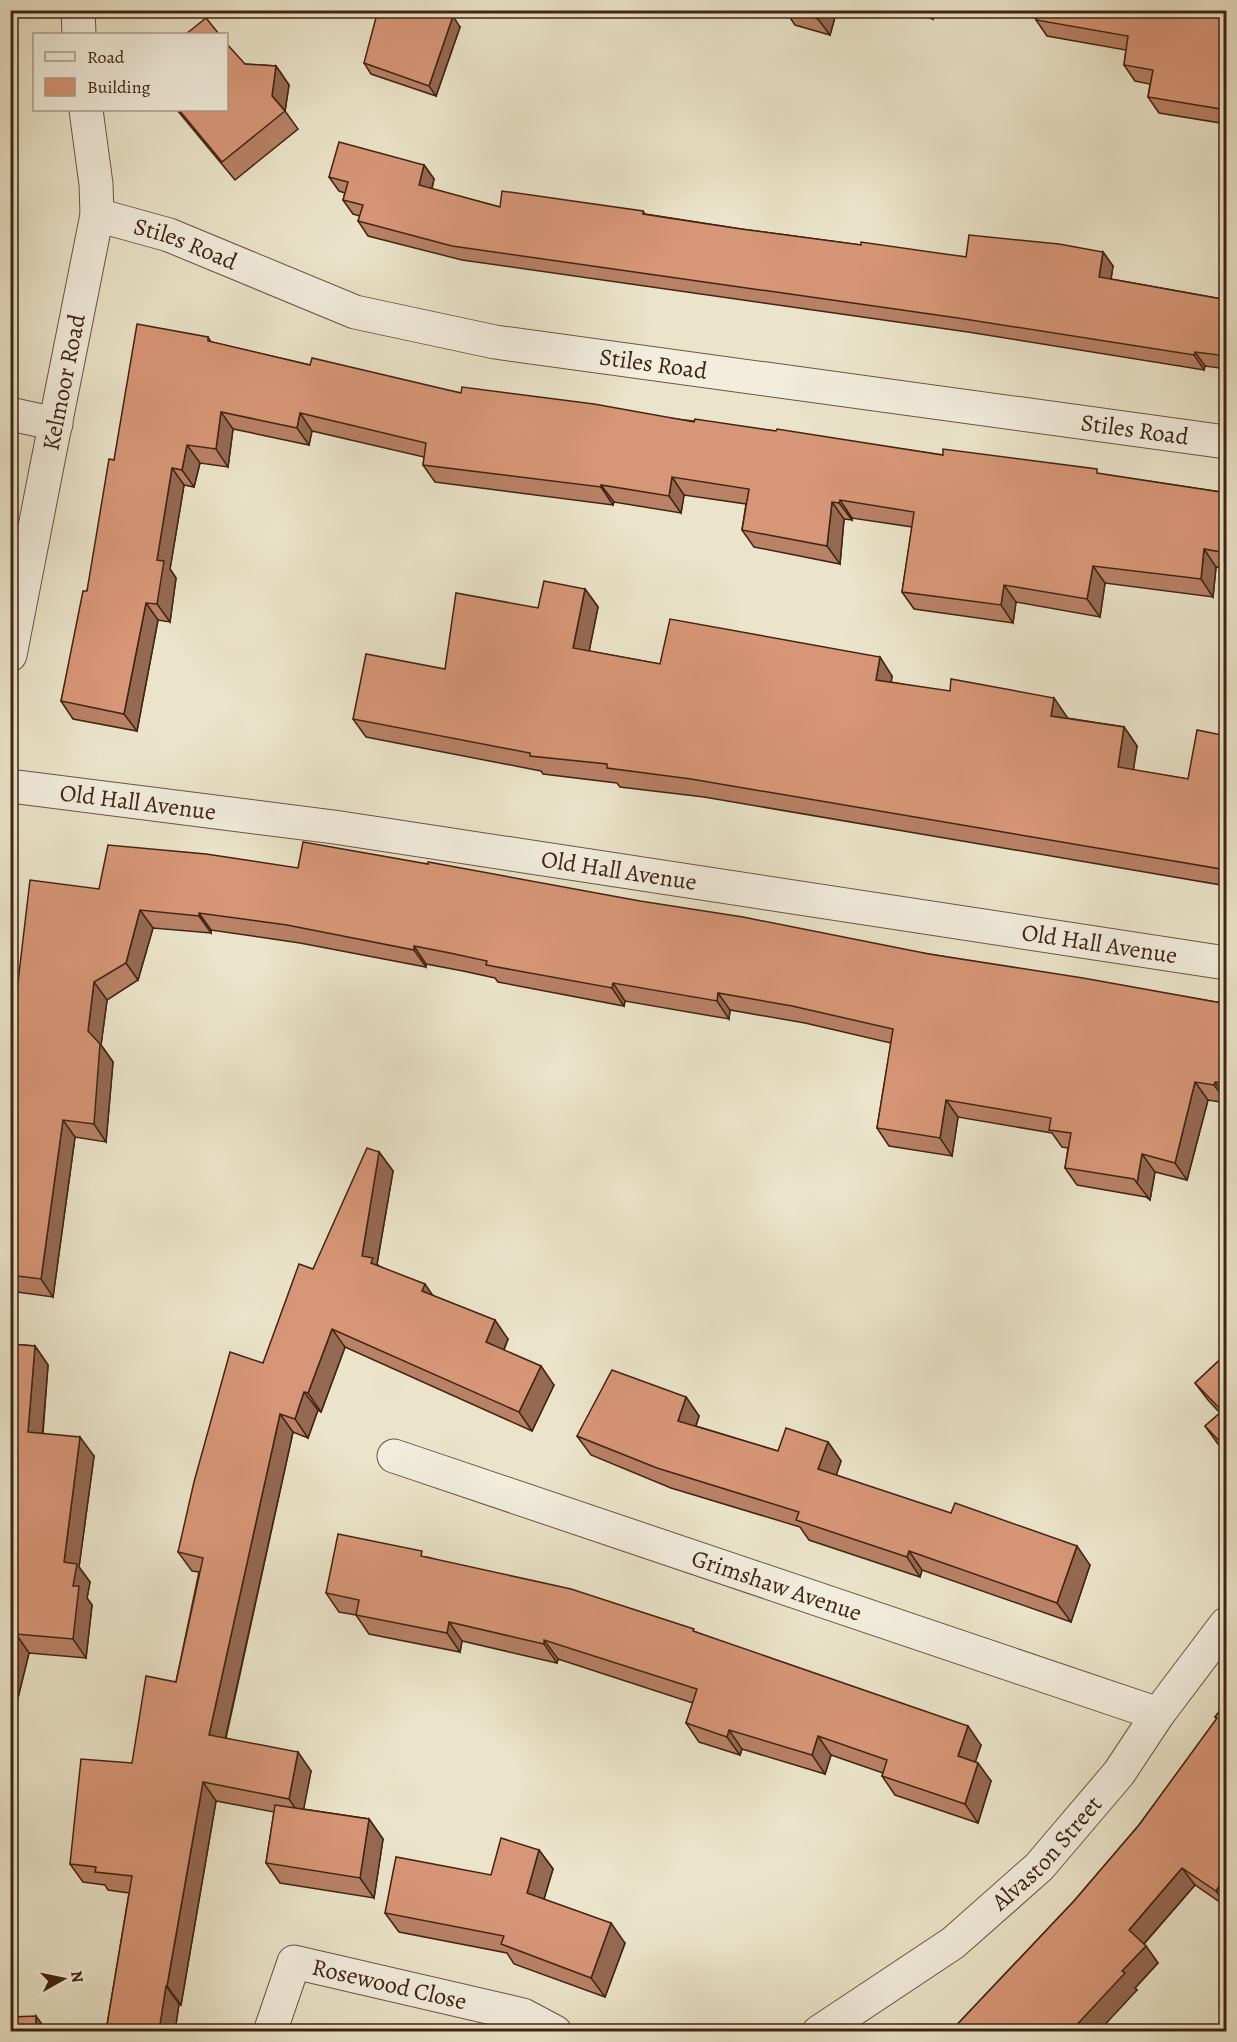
<svg xmlns="http://www.w3.org/2000/svg" width="1237" height="2042" font-family="Alegreya,serif">
<rect width="100%" height="100%" fill="#ebe4ca"/>
<filter id="stains"><feTurbulence type="fractalNoise" baseFrequency=".00333" numOctaves="4"/><feColorMatrix values="0 0 0 0 .2 0 0 0 0 .09 0 0 0 0 .02 0 0 0 .5 -.17"/></filter>
<radialGradient id="worn" r=".72"><stop offset=".6" stop-color="#630" stop-opacity="0"/><stop offset="1" stop-color="#630" stop-opacity=".3"/></radialGradient>
<g fill="none" stroke-linecap="round" stroke-linejoin="round">
<defs>
<g id="minor">
<path d="M78,10l1,24"/>
<path id="s1" d="M97,215l72,20 186,77 140,30 731,100"/>
<path d="M10,414l46,10"/>
<path id="s2" d="M10,655c28,-147 58,-293 87,-440l-1,-31 -10,-74"/>
<path id="s3" d="M10,786l324,41 892,136"/>
<path id="s4" d="M394,1456l764,258"/>
<path id="s5" d="M270,2032l24,-70 229,53 32,17"/>
<path id="s6" d="M819,2032l134,-89 86,-76 80,-94 39,-59 68,-90"/>
</g>
</defs>
<use href="#minor" stroke="#6b5440" stroke-width="35"/>
<use href="#minor" stroke="#f2eddd" stroke-width="33"/>
</g>
<g fill="#b98166" stroke="#402412" stroke-width="1.5">
<path d="M785,10h52l-7,25 -35,-10z"/>
<path d="M901,10h34l-2,9z"/>
<path d="M983,10h244v114l-68,-11 -11,-16 2,-13 -15,-3 -11,-16 2,-15 -79,-14 -11,-16v-2z"/>
<path d="M460,27l-24,69 -65,-22 -7,-11z"/>
<path d="M245,64l31,2 13,19 -4,26 13,18 -63,51 -58,-70h49z"/>
<path d="M424,165l10,14 -2,10 68,18 143,4 2,3 96,15 120,16 105,12 137,-5 10,14 -2,13 116,21v69l-22,-3 -1,4 -236,-38 -506,-72 -94,-24 -10,-15 2,-5 -7,-2 -10,-14 2,-7 -6,-2 -10,-14z"/>
<path d="M208,337l3,5 99,23 151,28 315,38 167,24 157,19 127,19v75l-11,-1 -3,30 -108,-14 -5,34 -84,-15 -3,21 -99,-14 -12,-17 10,-65 -60,-9v2l-8,-1 -4,45 -86,-17 -12,-17 4,-26 -62,-9 -3,18 -67,-11 -1,3 -178,-23 -12,-17 1,-8 -112,-26 -3,14 -76,-16 -5,38 -28,-4 -6,24 -10,-2 -14,84 6,9 -6,44 -12,-2 -21,111 -64,-12 -12,-18 26,-110 27,-131z"/>
<path d="M585,589l13,18 -9,44 71,13 232,12 -1,6 176,35v1l57,9 13,19 -4,24 55,9 39,-43v150l-523,-89 -84,-10 -3,-4 -74,-9 -2,-3 -175,-34 -13,-18 92,-50 93,-61z"/>
<path d="M298,868l631,86 298,50v99l-19,-3 -21,80 -32,-8 -5,28 -4,-3 -69,-12 -12,-17 3,-20 -6,-1 -10,-14 -94,-16 -6,39 -63,-10 -12,-18 14,-85 -86,-20 -75,-13 -1,9 -104,-18 -1,5 -126,-24 -3,-4 -32,-7 -37,-7v3l-126,-24 -89,-13v3l-58,-5 -15,52 -31,20 -6,45 12,17 -7,80 -31,-5 -22,160 -43,-6v-241l89,-161z"/>
<path d="M379,1152l14,19 -16,93 2,2 53,29 76,44 -4,11 50,35 -22,46 -187,-84 -24,65 -3,-2 -10,28 -15,-6 -67,306 85,33 -8,38 66,10 14,20 -9,59 -94,-15 -14,-20 8,-51 -58,-11 -35,204 -2,-1 -4,27h-69l23,-138 -21,-3 -3,-5 -22,-3 -13,-18 62,-101 44,-81 23,-110 -7,-1 -14,-19 85,-189 50,-94z"/>
<path d="M10,1344l25,2 13,19 -5,69 51,22 -15,111 11,15 -3,16 5,7 -6,53 -57,-5 -19,77z"/>
<path d="M1227,1353v100l-9,-9 -13,-18 15,-13 -12,-13 -13,-17z"/>
<path d="M686,1397l13,19 -3,10 82,25 50,-9 13,19 -5,14 254,90 -19,57 -149,-52 -2,7 -111,-37 -9,-13 -129,-39 -80,-33 -14,-19z"/>
<path d="M427,1557l269,75 285,113 -6,17 16,19 -13,42 -83,-28 -13,-19 1,-3 -52,-18 -6,19 -83,-25 -2,6 -41,-13 -13,-19 7,-20 -135,-44 -1,4 -95,-22 -2,11 -91,-18 -13,-19 -17,-3 -13,-19z"/>
<path d="M1227,1702v205l-32,-22 -51,59 14,19 -23,25 2,2 -186,41 123,-130 65,-76 78,-106 -2,-2z"/>
<path d="M539,1850l14,19 -9,30 81,44 -20,54 -91,-33 -7,-11 -108,-21 -14,-19 106,-38z"/>
</g>
<g fill="#966953" stroke="#402412" stroke-width="1.5">
<path d="M821,10h16l-7,25 -12,-16z"/>
<path d="M927,10h8l-2,9z"/>
<path d="M453,16l7,11 -24,69 -7,-10z"/>
<path d="M276,66l13,19 -4,26 -13,-15z"/>
<path d="M424,165l10,14 -5,20 -10,-14z"/>
<path d="M10,206l4,5 -4,27z"/>
<path d="M1103,252l10,14 -4,25 -10,-14z"/>
<path d="M1195,352l10,14 -1,4 -10,-15z"/>
<path d="M221,412l12,17 -5,38 -12,-18z"/>
<path d="M300,413l12,18 -3,14 -12,-17z"/>
<path d="M187,445l13,18 -6,24 -12,-17z"/>
<path d="M172,468l12,17 -14,84 6,9 -6,44 -13,-18v-44z"/>
<path d="M672,477l12,18 -3,18 -12,-17z"/>
<path d="M601,485l13,17 -1,3 -12,-18z"/>
<path d="M840,500l12,18v2l-13,-17z"/>
<path d="M832,502l12,17 -4,45 -13,-18z"/>
<path d="M1204,549l12,18 -3,30 -12,-18z"/>
<path d="M1093,566l12,17 -5,34 -13,-18z"/>
<path d="M1004,585l12,17 -3,21 -12,-18z"/>
<path d="M585,589l13,18 -12,60 -13,-19z"/>
<path d="M146,603l12,17 -21,111 -13,-17z"/>
<path d="M880,657l12,19 -3,22 -13,-18z"/>
<path d="M1054,698l13,19 -3,17 -13,-18z"/>
<path d="M1124,727l13,19 -6,40 -13,-19z"/>
<path d="M140,910l13,18 -15,52 -12,-17z"/>
<path d="M199,913l12,17v3l-12,-17z"/>
<path d="M414,946l12,18v3l-12,-17z"/>
<path d="M94,982l13,18 -6,45 12,17 -7,80 -12,-18 -6,-93z"/>
<path d="M613,983l12,18 -1,5 -12,-18z"/>
<path d="M718,993l12,17 -1,9 -12,-18z"/>
<path d="M1195,1082l13,18 -21,80 -12,-17z"/>
<path d="M1215,1082l12,16v4l-13,-17z"/>
<path d="M946,1100l12,17 -6,39 -12,-18z"/>
<path d="M63,1120l12,17 -22,160 -12,-18z"/>
<path d="M379,1152l14,19 -16,93 9,12 -24,-20z"/>
<path d="M1142,1154l13,18 -5,28 -13,-17z"/>
<path d="M425,1284l13,19 -16,-12z"/>
<path d="M495,1320l13,19 -9,22 -13,-19z"/>
<path d="M332,1329l13,18 -24,65 -13,-19z"/>
<path d="M35,1346l13,19 -7,86 -13,-19z"/>
<path d="M541,1366l13,19 -22,46 -13,-19z"/>
<path d="M304,1392l14,18 -10,28 -13,-19z"/>
<path d="M686,1397l13,19 -8,24 -13,-19z"/>
<path d="M280,1414l13,18 -71,321 -13,-18z"/>
<path d="M80,1437l14,19 -15,111 11,15 -3,16 5,7 -6,53 -13,-19 -9,-77z"/>
<path d="M828,1442l13,19 -9,27 -14,-19z"/>
<path d="M1077,1546l13,19 -19,57 -14,-19z"/>
<path d="M909,1551l13,19 -2,7 -13,-20z"/>
<path d="M449,1622l13,19 -2,11 -13,-19z"/>
<path d="M16,1634l13,19 -19,77v-73z"/>
<path d="M544,1640l14,19 -1,4 -13,-19z"/>
<path d="M968,1726l13,19 -10,30 -13,-19z"/>
<path d="M729,1730l13,19 -2,6 -13,-18z"/>
<path d="M818,1736l13,19 -6,19 -13,-19z"/>
<path d="M10,1748l2,3 -2,17z"/>
<path d="M298,1752l13,19 -9,47 -13,-19z"/>
<path d="M978,1763l13,18 -13,42 -13,-19z"/>
<path d="M203,1782l13,19 -35,204 -14,-19z"/>
<path d="M369,1819l14,20 -9,59 -14,-20z"/>
<path d="M539,1850l14,19 -13,43 -13,-19z"/>
<path d="M1182,1868l13,17 -54,62 -12,-17z"/>
<path d="M1227,1875v31l-11,-15z"/>
<path d="M611,1923l14,20 -20,54 -14,-19z"/>
<path d="M1146,1946l12,17 -23,25 2,2 -38,41h-28l51,-60z"/>
<path d="M166,1986l13,18 -4,27h-16z"/>
<path d="M36,2016l11,15h-11z"/>
</g>
<g fill="#d79677" stroke="#402412" stroke-width="1.5">
<path d="M378,10h50l25,6 -24,70 -65,-23z"/>
<path d="M789,10h32l-3,9z"/>
<path d="M1037,10h190v100l-79,-13 5,-27 -29,-5 4,-29 -92,-16z"/>
<path d="M206,18l13,16h-33z"/>
<path d="M226,43l19,21 31,2 -4,30 13,15 -63,51 -43,-52h47z"/>
<path d="M339,142l85,23 -5,20 81,22 2,-16 141,20v3l98,15 120,16v-3l105,15 3,-22 90,9 44,8 -4,25 128,23v56l-32,-4 -1,3 -236,-37 -506,-72 -94,-25 5,-16 -20,-5 5,-18 -19,-5z"/>
<path d="M137,324l71,13v4l102,24 2,-7 149,35 1,-6 132,17 100,18 1,-3 81,12 1,-2 166,26v-6l154,20v4l130,20v60l-23,-4 -3,30 -108,-13 -6,33 -83,-14 -3,20 -99,-13 12,-80 -74,-12 -1,3 -7,-1 -5,44 -85,-16 7,-41 -77,-12 -3,19 -68,-11v2l-178,-22 3,-22 -126,-30 -3,15 -76,-16 -5,37 -29,-4 -5,25 -10,-2 -15,92 7,1 -7,43 -11,-1 -22,111 -63,-13 22,-110h4l22,-132 5,1z"/>
<path d="M544,581l41,8 -12,59 87,16 10,-45 210,38 -4,23 74,11 1,-12 103,19 -3,18 73,11 -6,40 70,12 9,-49 30,6v134l-536,-91 -84,-11v-4l-77,-8v-3l-177,-34 13,-65 79,15 11,-76 82,15z"/>
<path d="M303,842l125,22v-2l212,39 103,16 186,37 154,24 144,26v79l-12,-1 -1,3 -19,-3 -20,81 -33,-9 -5,29 -3,-4 -69,-11 6,-35 -22,-3 2,-12 -105,-18 -6,38 -63,-10 16,-99 -101,-23 -74,-13 -1,8 -104,-18 -1,5 -126,-23 1,-4 -37,-8 -36,-7v4l-127,-25 -88,-12v3l-59,-6 -14,53 -32,19 -6,49 12,13 -6,80 -31,-4 -22,159 -31,-4v-225l20,-170 69,9 9,-44 98,9 92,14z"/>
<path d="M367,1148l12,4 -17,104 11,2 -2,5 54,21 -3,7 73,29 -9,22 55,24 -22,46 -187,-83 -24,64 -4,-1 -9,27 -15,-5 -71,321 89,17 -9,47 -86,-17 -36,204h-1l-7,45h-53l26,-155 -37,-4 1,-5 -26,-3 11,-105 51,4 14,-87 30,6 27,-124 -25,-6 16,-70 36,-130 33,11 36,-99 14,5z"/>
<path d="M10,1344l25,2 -7,86 52,5 -16,125 13,2 -4,22h6l-6,53 -57,-5 -6,23z"/>
<path d="M1227,1353v96l-22,-23 17,-15 -27,-28z"/>
<path d="M612,1370l74,27 -8,24 100,30 8,-23 42,14 -10,27 133,44 4,-10 122,43 -20,57 -148,-52 -2,6 -111,-37 3,-8 -142,-44 -80,-32z"/>
<path d="M338,1534l84,17 -1,5 150,33 123,40 -1,2 275,95 -10,30 20,7 -13,41 -83,-28 5,-16 -69,-24 -6,19 -83,-25 -2,7 -41,-14 11,-34 -153,-49v4l-95,-22 -2,11 -91,-18 3,-15 -33,-7z"/>
<path d="M1227,1702v173l-11,16 -34,-23 -53,62 17,16 -24,25 3,2 -54,58h-133l7,-6 6,6 123,-130 65,-76 78,-107 -2,-1z"/>
<path d="M275,1805l94,14 -9,59 -94,-15z"/>
<path d="M501,1838l38,12 -12,43 84,30 -20,55 -90,-34 3,-8 -119,-23 11,-56 95,18z"/>
<path d="M36,2016v15h-26v-14z"/>
</g>
<g text-anchor="middle" dominant-baseline="central" stroke-width="6" stroke-linejoin="round" paint-order="stroke">
<g font-size="24" fill="#402412" stroke="#f2eddd">
<text stroke="none"><textPath href="#s1" startOffset="93">Stiles Road</textPath></text>
<text stroke="none"><textPath href="#s1" startOffset="579">Stiles Road</textPath></text>
<text stroke="none"><textPath href="#s2" startOffset="278">Kelmoor Road</textPath></text>
<text stroke="none"><textPath href="#s1" startOffset="1065">Stiles Road</textPath></text>
<text stroke="none"><textPath href="#s3" startOffset="129">Old Hall Avenue</textPath></text>
<text stroke="none"><textPath href="#s3" startOffset="615">Old Hall Avenue</textPath></text>
<text stroke="none"><textPath href="#s3" startOffset="1101">Old Hall Avenue</textPath></text>
<text stroke="none"><textPath href="#s4" startOffset="404">Grimshaw Avenue</textPath></text>
<text stroke="none"><textPath href="#s6" startOffset="291">Alvaston Street</textPath></text>
<text stroke="none"><textPath href="#s5" startOffset="172">Rosewood Close</textPath></text>
</g>
</g>
<rect width="1237" height="2042" fill="none" stroke="#ebe4ca" stroke-width="36"/>
<rect x="12" y="12" width="1213" height="2018" fill="none" stroke="#402412" stroke-width="3"/>
<rect x="18" y="18" width="1201" height="2006" fill="none" stroke="#402412" stroke-width="1.5"/>
<rect x="33" y="33" width="195" height="78" fill="#f2eddd" stroke="#ab9d8c" stroke-width="1.5"/>
<rect x="45" y="52" width="30" height="9" fill="#f2eddd" stroke="#ab9d8c" stroke-width="1.5"/>
<text x="87" y="63" font-size="18" fill="#402412">Road</text>
<rect x="45" y="78" width="30" height="18" fill="#d79677" stroke="#ab9d8c" stroke-width="1.5"/>
<text x="87" y="93" font-size="18" fill="#402412">Building</text>
<g transform="translate(63 1979) rotate(81)" stroke="#f2eddd" stroke-width="4.5" paint-order="stroke">
<path d="M0-4.5L10 22L0 15L-10 22Z" fill="#402412"/>
<text y="-9" font-size="16" font-weight="bold" text-anchor="middle" fill="#402412">N</text>
</g>
<rect width="100%" height="100%" filter="url(#stains)"/>
<rect width="100%" height="100%" fill="url(#worn)"/>
</svg>
